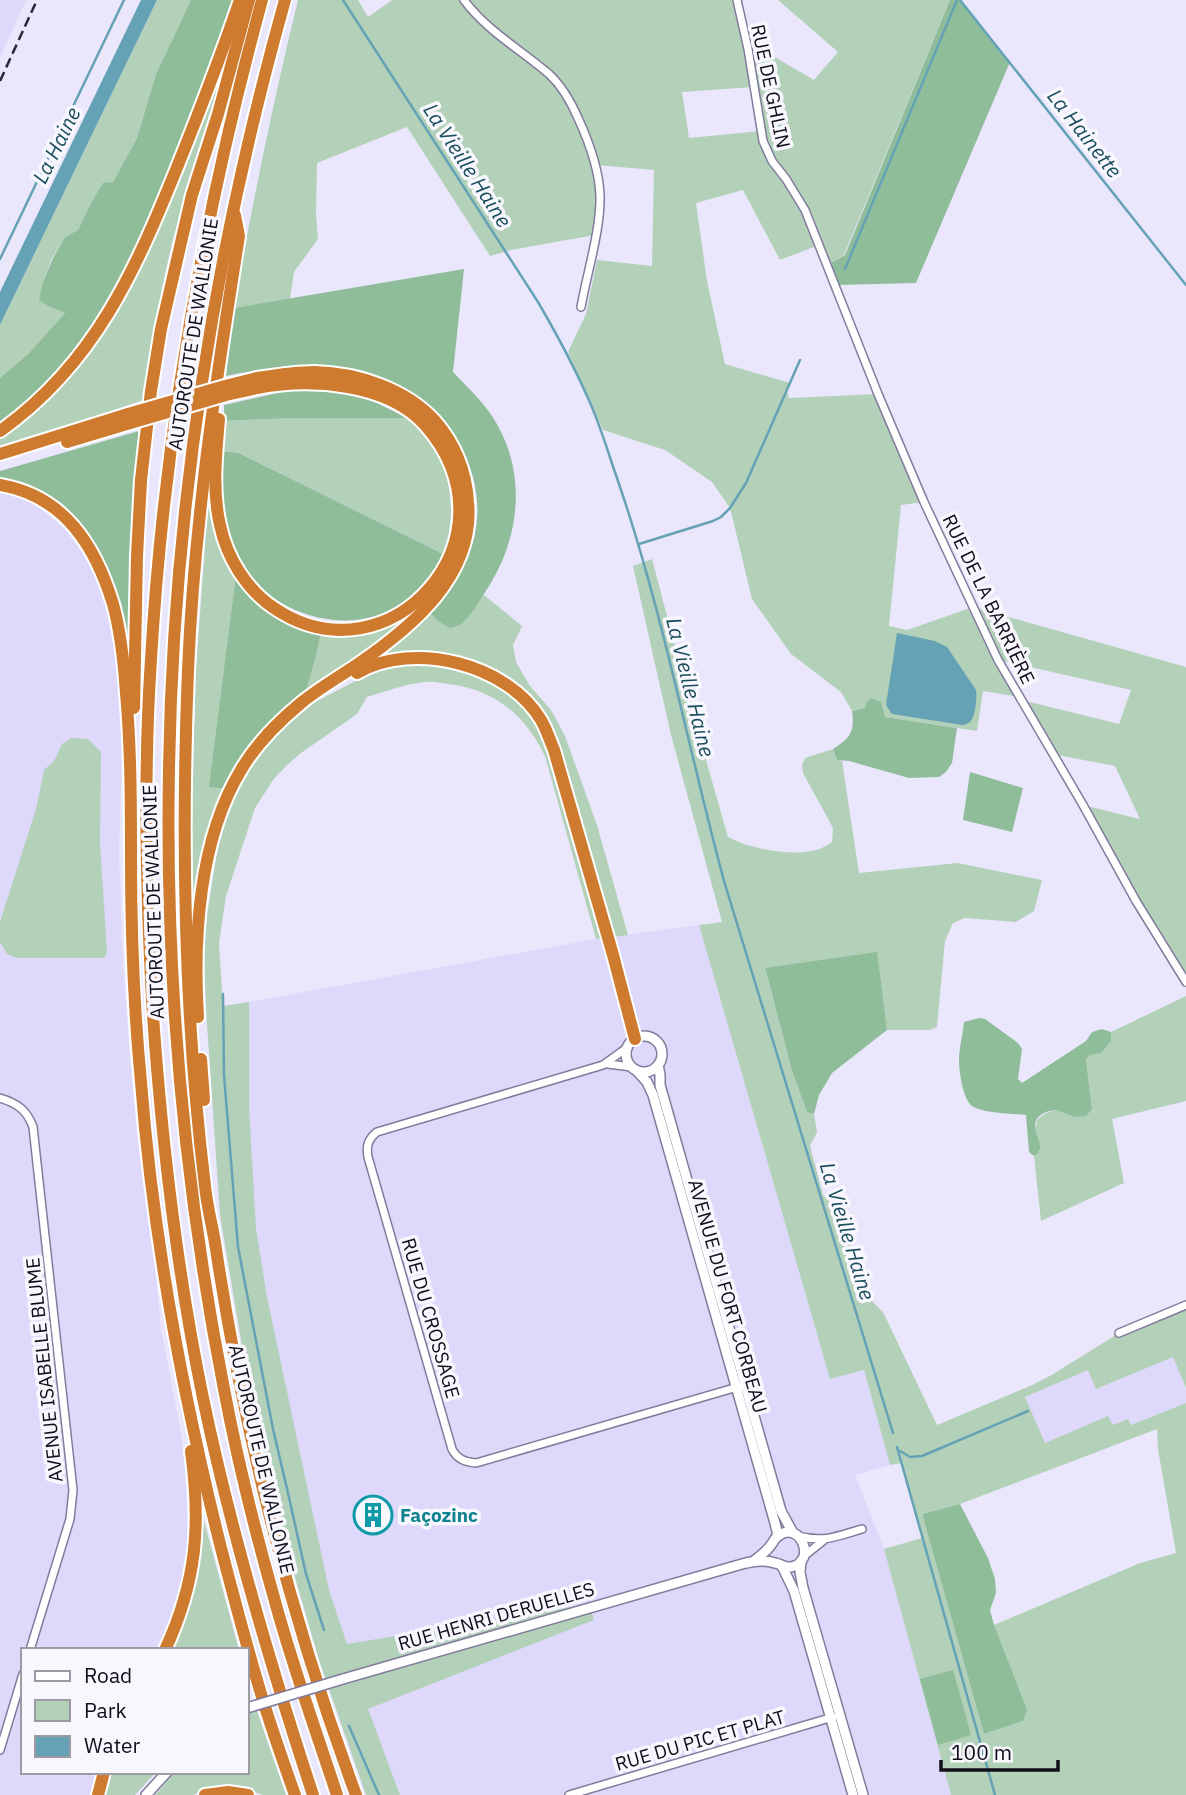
<svg xmlns="http://www.w3.org/2000/svg" width="1186" height="1795" font-family="'IBM Plex Sans',sans-serif">
<rect width="100%" height="100%" fill="#eae7fd"/>
<g fill="#ded8fa">
<path d="M0,0h26l-26,58z"/>
<path d="M0,492l29,8 28,22 10,10 16,22 12,23 13,38 8,45 6,79 -3,116 4,108 7,96 8,86 16,116 7,68 21,110 3,27 3,80 -9,48 -10,29 -12,27h-134v122h74l-6,23h-91z"/>
<path d="M699,925l131,454 34,-9 26,95 -35,10 29,74 67,246h-585l-46,-132 -28,-96 -25,-101 -21,-96 -26,-155 -14,-207 43,-6 347,-63z"/>
<path d="M1173,1356l13,32v15l-56,22h-17l-5,-8 -63,27 -20,-47 63,-27 9,19z"/>
</g>
<g fill="#b3d1b9" fill-rule="evenodd">
<path d="M157,0h34l-35,74 -19,64 -24,44 -10,2 -12,19 -13,27 -13,7 -13,21 -9,24 7,25 15,6 -36,40 -29,25v-53z"/>
<path d="M298,0h60l10,17 24,-17h345l11,49 6,-4 60,35 24,-28 -60,-52h172l-106,255 -17,10 -8,-20 -39,15 -37,-70 -47,13 11,78 18,83 65,19 -3,8 2,7 89,-4 46,108 -23,3 -12,121 18,4 66,-23 213,60v315l-103,-177 57,14 -25,-53 -63,-12 -29,-50 7,-2 89,22 12,-34 -132,-30 20,37 -36,-6 -6,40 -92,-14 -20,-9 -13,3 -11,-19 -50,-38 -39,-55 -22,-91 -18,-26 -47,-32 -62,-20 -35,-78 18,-38 11,-54 55,6 2,-96 -58,-5 4,30 -5,40 -84,15 -21,6 -83,-129 -90,36 -1,51 2,25 -24,33 -4,27 -56,9c18,-104 39,-206 64,-308zM754,87l7,44 -72,7 -7,-46z"/>
<path d="M220,70l4,1c-15,55 -35,110 -50,165 -14,54 -22,109 -31,164l-56,20 -87,27v-11c41,-26 68,-57 96,-96z"/>
<path d="M291,418h116c7,7 15,13 20,20 26,32 30,79 16,116l-204,-101 -16,-2 1,-30z"/>
<path d="M213,435v56l23,84 -26,212 16,2 -34,158v-143l4,-135z"/>
<path d="M652,559l39,148 37,130c20,11 60,19 83,14 8,-1 15,-5 21,-9l1,-14 -30,-55 -1,-8 3,-7 28,-9 4,11 5,1 17,112 99,-10 84,17 -8,31 -18,11 -51,-4 -12,5 -8,18 -8,86 -7,3h-43l-11,-77 -111,16 27,102 15,41 7,2 3,18 -7,14 13,49 13,13 24,54 4,31 19,19 54,113 93,-39 20,-10 69,-43 67,-28v83l-13,-31 -77,32 -8,-19 -63,27 20,46 63,-27 5,9 15,-6 3,6 55,-22v392h-235l-67,-246 38,-11 -20,-75 -12,2 -26,-95 -34,9 -131,-454 23,-3 -51,-187 -38,-169zM1157,1429l1,20 18,104 -36,10 -146,62 29,96 -39,13 -62,-220 38,-10z"/>
<path d="M443,579l-40,46 -98,71 11,-40 5,-24 47,-3z"/>
<path d="M484,595l38,31 -9,19 3,17 14,24 21,24 14,26 32,89 31,110 -17,2 -57,-200 -66,-66 -108,-12 50,-46 8,8 24,2z"/>
<path d="M400,665c13,0 26,-1 38,1 33,4 69,22 91,47 10,12 15,29 21,44l53,181 -7,1 -51,-183c-20,-41 -51,-67 -97,-72 -7,-1 -15,-3 -22,-2 -20,2 -39,9 -59,15l-10,17 -56,39 -14,12 -14,15 -18,28 -29,88 -7,47 4,63 26,-4v105l7,122 11,68 62,293 18,54 242,-40 5,16 -226,89 32,86h-34l-46,-132 -28,-96 -25,-101 -21,-96 -26,-155 -14,-207 -2,-51 3,-42 10,-63 7,-27 9,-27 11,-20 17,-24 23,-26 31,-26 54,-28z"/>
<path d="M72,738l16,1 13,13 -1,91 7,109 -3,6h-88l-9,-4 -7,-12v-20l36,-113 8,-39 10,-9 8,-17z"/>
<path d="M1186,996v105l-74,18 12,64 -83,38 -7,-65 6,-5 -5,-22 2,-9c14,-13 24,-11 40,-3l15,-8 -6,-50 3,-4 22,-14v-9z"/>
<path d="M201,1510l38,140h-69c10,-24 21,-48 26,-74 5,-21 5,-44 5,-66z"/>
<path d="M257,1711l29,84h-23l-21,-7 -38,2 -11,5h-38l20,-23h72v-58z"/>
<path d="M109,1772h47l-21,23h-33z"/>
</g>
<g fill="#8fbd9a">
<path d="M191,0h42c-19,55 -40,110 -62,164 -40,96 -83,196 -171,258v-44l29,-25 36,-40 -15,-6 -11,-7 4,-18 10,-24 12,-21 13,-7 13,-27 12,-20 10,-1 24,-44 19,-64z"/>
<path d="M950,0h10l50,62 -94,221 -81,2 -8,-20 18,-10z"/>
<path d="M464,269l-11,103c16,17 34,33 45,54 27,49 22,107 -6,155 -6,10 -22,37 -31,43 -4,2 -7,3 -11,4l-12,-7 -8,-8c15,-16 27,-33 36,-52 34,-75 -12,-152 -82,-183 -49,-21 -107,-12 -158,-2l8,-68z"/>
<path d="M317,390l29,4 27,7 34,17h-116l-67,3v-16l62,-14z"/>
<path d="M139,431l-8,101 -4,127 -20,-89 -9,-20 -15,-21 -13,-15 -18,-15 -52,-18v-10z"/>
<path d="M223,451l16,2 204,101c-9,18 -24,37 -41,49 -48,35 -125,14 -157,-33 -23,-36 -23,-78 -22,-119z"/>
<path d="M236,575c23,37 43,48 85,57l-5,24 -11,40 -79,93 -17,-2z"/>
<path d="M871,698l10,4 4,15 72,11 -5,35 -6,9 -7,5 -30,1 -60,-17 -12,-1 -4,-11c17,-11 22,-17 19,-38l13,-3 2,-6z"/>
<path d="M970,772l53,16 -11,44 -49,-12z"/>
<path d="M877,952l10,78 -55,43 -13,22 -5,19 -7,-2 -15,-41 -27,-103z"/>
<path d="M979,1018l6,1 33,24 4,6 -4,30 4,4 64,-42 6,-9 10,-3 9,3v9l-10,12 -11,2 -4,4 6,50 -6,7c-2,0 -8,1 -10,1 -13,-3 -18,-11 -32,-4 -18,9 -3,25 -4,35 0,4 -3,6 -6,8l-5,-4 -3,-37c-12,-1 -45,-2 -54,-9 -9,-7 -13,-34 -13,-46 0,-12 4,-26 5,-38z"/>
<path d="M960,1504l28,54 7,21 1,14 -6,17 4,15 33,85 -4,11 -39,13 -62,-220z"/>
<path d="M953,1670l18,65 -33,10 -18,-66z"/>
</g>
<g fill="#65a2b6">
<path d="M141,0h16l-157,325v-33z"/>
<path d="M897,633l38,8 12,6 29,43c1,7 0,22 -4,29 -3,5 -5,5 -10,6l-70,-11 -6,-9z"/>
</g>
<g fill="none" stroke-linecap="round" stroke-linejoin="round">
<g stroke="#65a2b6" stroke-width="2.5">
<path d="M343,0l195,302c18,31 35,62 49,94 13,27 21,57 31,85 45,131 70,267 106,400l169,552"/>
<path d="M960,0l226,285"/>
<path d="M0,259l124,-259"/>
<path d="M845,269l112,-269"/>
<path d="M639,544l74,-23 8,-4 9,-9 16,-25 54,-123"/>
<path d="M223,994l1,81 14,172 35,182 15,64 18,81 18,56"/>
<path d="M897,1447l98,348"/>
<path d="M900,1451l10,6 12,-1 106,-45"/>
<path d="M349,1726l30,69"/>
</g>
<defs>
<g id="minor">
<path d="M464,0c23,31 56,49 85,74 13,12 22,28 29,44 11,24 21,51 22,77 1,34 -13,78 -19,112"/>
<path d="M737,0l11,49 15,92 9,20 14,18 19,31 73,184 46,108 74,158 85,145 53,96 50,81"/>
<path d="M628,1047l-25,18 -226,67c-9,7 -11,14 -9,25l84,292c5,10 13,13 24,14l265,-77"/>
<path d="M608,1064l24,3"/>
<path d="M0,1098c17,5 27,12 33,29l40,363 -3,29 -40,131"/>
<path d="M1119,1333l67,-28"/>
<path d="M798,1536c26,7 40,0 64,-7"/>
<path d="M804,1556l20,-16"/>
<path d="M0,1750l23,-76"/>
<path d="M569,1795l264,-78"/>
</g>
<g id="tertiary">
<circle cx="644" cy="1054" r="18"/>
<path d="M658,1065l2,10v10l121,426 12,22"/>
<path d="M636,1070l11,12 6,13 122,428 3,13"/>
<path d="M801,1561l-1,11 3,16 60,207"/>
<path d="M782,1566l12,25 59,204"/>
<path d="M343,1679l399,-115c11,-3 22,-5 33,-1 6,1 10,5 16,4 27,-5 9,-48 -13,-31 -5,4 -3,4 -7,9 -4,6 -11,11 -16,15"/>
<path d="M146,1795l21,-23"/>
</g>
<g id="motorway">
<path d="M262,0c-59,216 -98,436 -111,659 -8,119 -5,238 2,357 9,128 24,256 50,382 28,135 67,266 110,397"/>
<path d="M285,0c-70,250 -112,509 -116,769 -4,208 15,416 55,620 13,69 30,138 49,205 18,68 42,134 64,201"/>
<path d="M235,215l4,21c-23,144 -45,288 -51,434 -7,172 -4,345 17,516 2,21 8,42 11,63 28,185 75,370 140,546"/>
<path d="M219,419c-3,35 -7,72 1,106 7,33 26,64 54,83 115,78 249,-70 152,-182 -38,-44 -117,-48 -169,-38"/>
<path d="M0,431c95,-67 136,-162 178,-266 22,-55 43,-109 62,-165"/>
<path d="M67,442l60,-18"/>
<path d="M0,454l128,-40"/>
<path d="M0,485c64,11 95,60 113,119 8,29 11,59 13,89 5,56 5,111 5,167 0,74 3,149 10,222 12,158 42,314 80,466 14,54 28,108 45,162 9,28 19,57 29,85"/>
<path d="M357,673c56,-33 151,-9 184,47 6,10 9,21 13,30l59,205 22,84"/>
<path d="M134,708l3,-152 4,-76 10,-89 10,-62 31,-134 26,-81 31,-114"/>
<path d="M198,1017c-5,-79 1,-178 43,-247 15,-26 37,-48 60,-67 17,-14 38,-26 57,-39 54,-37 117,-89 110,-162 -2,-30 -13,-58 -33,-81 -29,-32 -78,-48 -120,-49 -19,0 -39,3 -58,6"/>
<path d="M201,1059l3,41"/>
<path d="M165,1650c32,-69 36,-125 26,-199"/>
<path d="M98,1795l6,-23"/>
<path d="M205,1795l23,-3 20,3"/>
</g>
</defs>
<use href="#minor" stroke="#817c9b" stroke-width="10"/>
<use href="#tertiary" stroke="#817c9b" stroke-width="12"/>
<use href="#motorway" stroke="#fff" stroke-width="16"/>
<use href="#minor" stroke="#fff" stroke-width="7"/>
<use href="#tertiary" stroke="#fff" stroke-width="9"/>
<use href="#motorway" stroke="#ce7b2f" stroke-width="12"/>
<path stroke="#2b2835" stroke-width="2.5" stroke-dasharray="10 5" stroke-linecap="butt" d="M0,81l37,-81"/>
<defs>
<path id="tertiary-bridge" d="M247,1708l96,-29"/>
<g id="motorway-bridge">
<path d="M128,414l97,-28 32,-8"/>
<path d="M127,424l99,-29 31,-7"/>
</g>
</defs>
<use href="#tertiary-bridge" stroke="#817c9b" stroke-width="12" stroke-linecap="butt"/>
<use href="#motorway-bridge" stroke="#fff" stroke-width="16" stroke-linecap="butt"/>
<use href="#tertiary-bridge" stroke="#fff" stroke-width="9"/>
<use href="#motorway-bridge" stroke="#ce7b2f" stroke-width="12"/>
</g>
<defs>
<symbol id="building-ring" viewBox="-11 -11 22 22"><circle r="9.5" fill="#f8f7fe" stroke="#0f9aa8" stroke-width="1.5"/><path d="M-4-6H4V6H1V3H-1V6H-4ZM-2.5-4.3h1.7v1.8h-1.7ZM.8-4.3h1.7v1.8H.8ZM-2.5-1h1.7V.8h-1.7ZM.8-1h1.7V.8H.8Z" fill="#0f9aa8"/></symbol>
</defs>
<g fill-rule="evenodd">
<use href="#building-ring" x="351" y="1493" width="44" height="44"/>
</g>
<g text-anchor="middle" dominant-baseline="central" stroke-width="7" stroke-linejoin="round" paint-order="stroke">
<g font-size="19" fill="#110e1a" stroke="#f8f7fe">
<text transform="translate(771 86) rotate(78)">RUE DE GHLIN</text>
<text transform="translate(193 334) rotate(-81)">AUTOROUTE DE WALLONIE</text>
<text transform="translate(989 599) rotate(64)">RUE DE LA BARRIÈRE</text>
<text transform="translate(153 902) rotate(-92)">AUTOROUTE DE WALLONIE</text>
<text transform="translate(728 1296) rotate(74)">AVENUE DU FORT CORBEAU</text>
<text transform="translate(431 1318) rotate(74)">RUE DU CROSSAGE</text>
<text transform="translate(44 1370) rotate(-96)">AVENUE ISABELLE BLUME</text>
<text transform="translate(262 1459) rotate(77)">AUTOROUTE DE WALLONIE</text>
<text transform="translate(496 1616) rotate(-16)">RUE HENRI DERUELLES</text>
<text transform="translate(700 1740) rotate(-16)">RUE DU PIC ET PLAT</text>
</g>
<g font-size="19" font-weight="bold" fill="#0d838f" stroke="#f8f7fe" text-anchor="start">
<text x="400" y="1515">Façozinc</text>
</g>
<g font-size="21" font-style="italic" fill="#194d5c" stroke="#f8f7fe">
<text transform="translate(1085 133) rotate(52)">La Hainette</text>
<text transform="translate(56 145) rotate(-64)">La Haine</text>
<text transform="translate(468 165) rotate(57)">La Vieille Haine</text>
<text transform="translate(691 687) rotate(76)">La Vieille Haine</text>
<text transform="translate(848 1231) rotate(73)">La Vieille Haine</text>
</g>
</g>
<rect x="21" y="1648" width="228" height="126" fill="#f8f7fe" stroke="#9c9aa3" stroke-width="2"/>
<rect x="35" y="1671" width="35" height="10" fill="#ffffff" stroke="#9c9aa3" stroke-width="2"/>
<text x="84" y="1683" font-size="21" fill="#110e1a">Road</text>
<rect x="35" y="1700" width="35" height="21" fill="#b3d1b9" stroke="#9c9aa3" stroke-width="2"/>
<text x="84" y="1718" font-size="21" fill="#110e1a">Park</text>
<rect x="35" y="1736" width="35" height="21" fill="#65a2b6" stroke="#9c9aa3" stroke-width="2"/>
<text x="84" y="1753" font-size="21" fill="#110e1a">Water</text>
<path d="M941 1760v10h117v-10" fill="none" stroke="#110e1a" stroke-width="3.5"/>
<text x="951" y="1760" font-size="21" fill="#110e1a" stroke="#f8f7fe" stroke-width="5" paint-order="stroke">100 m</text>
</svg>
